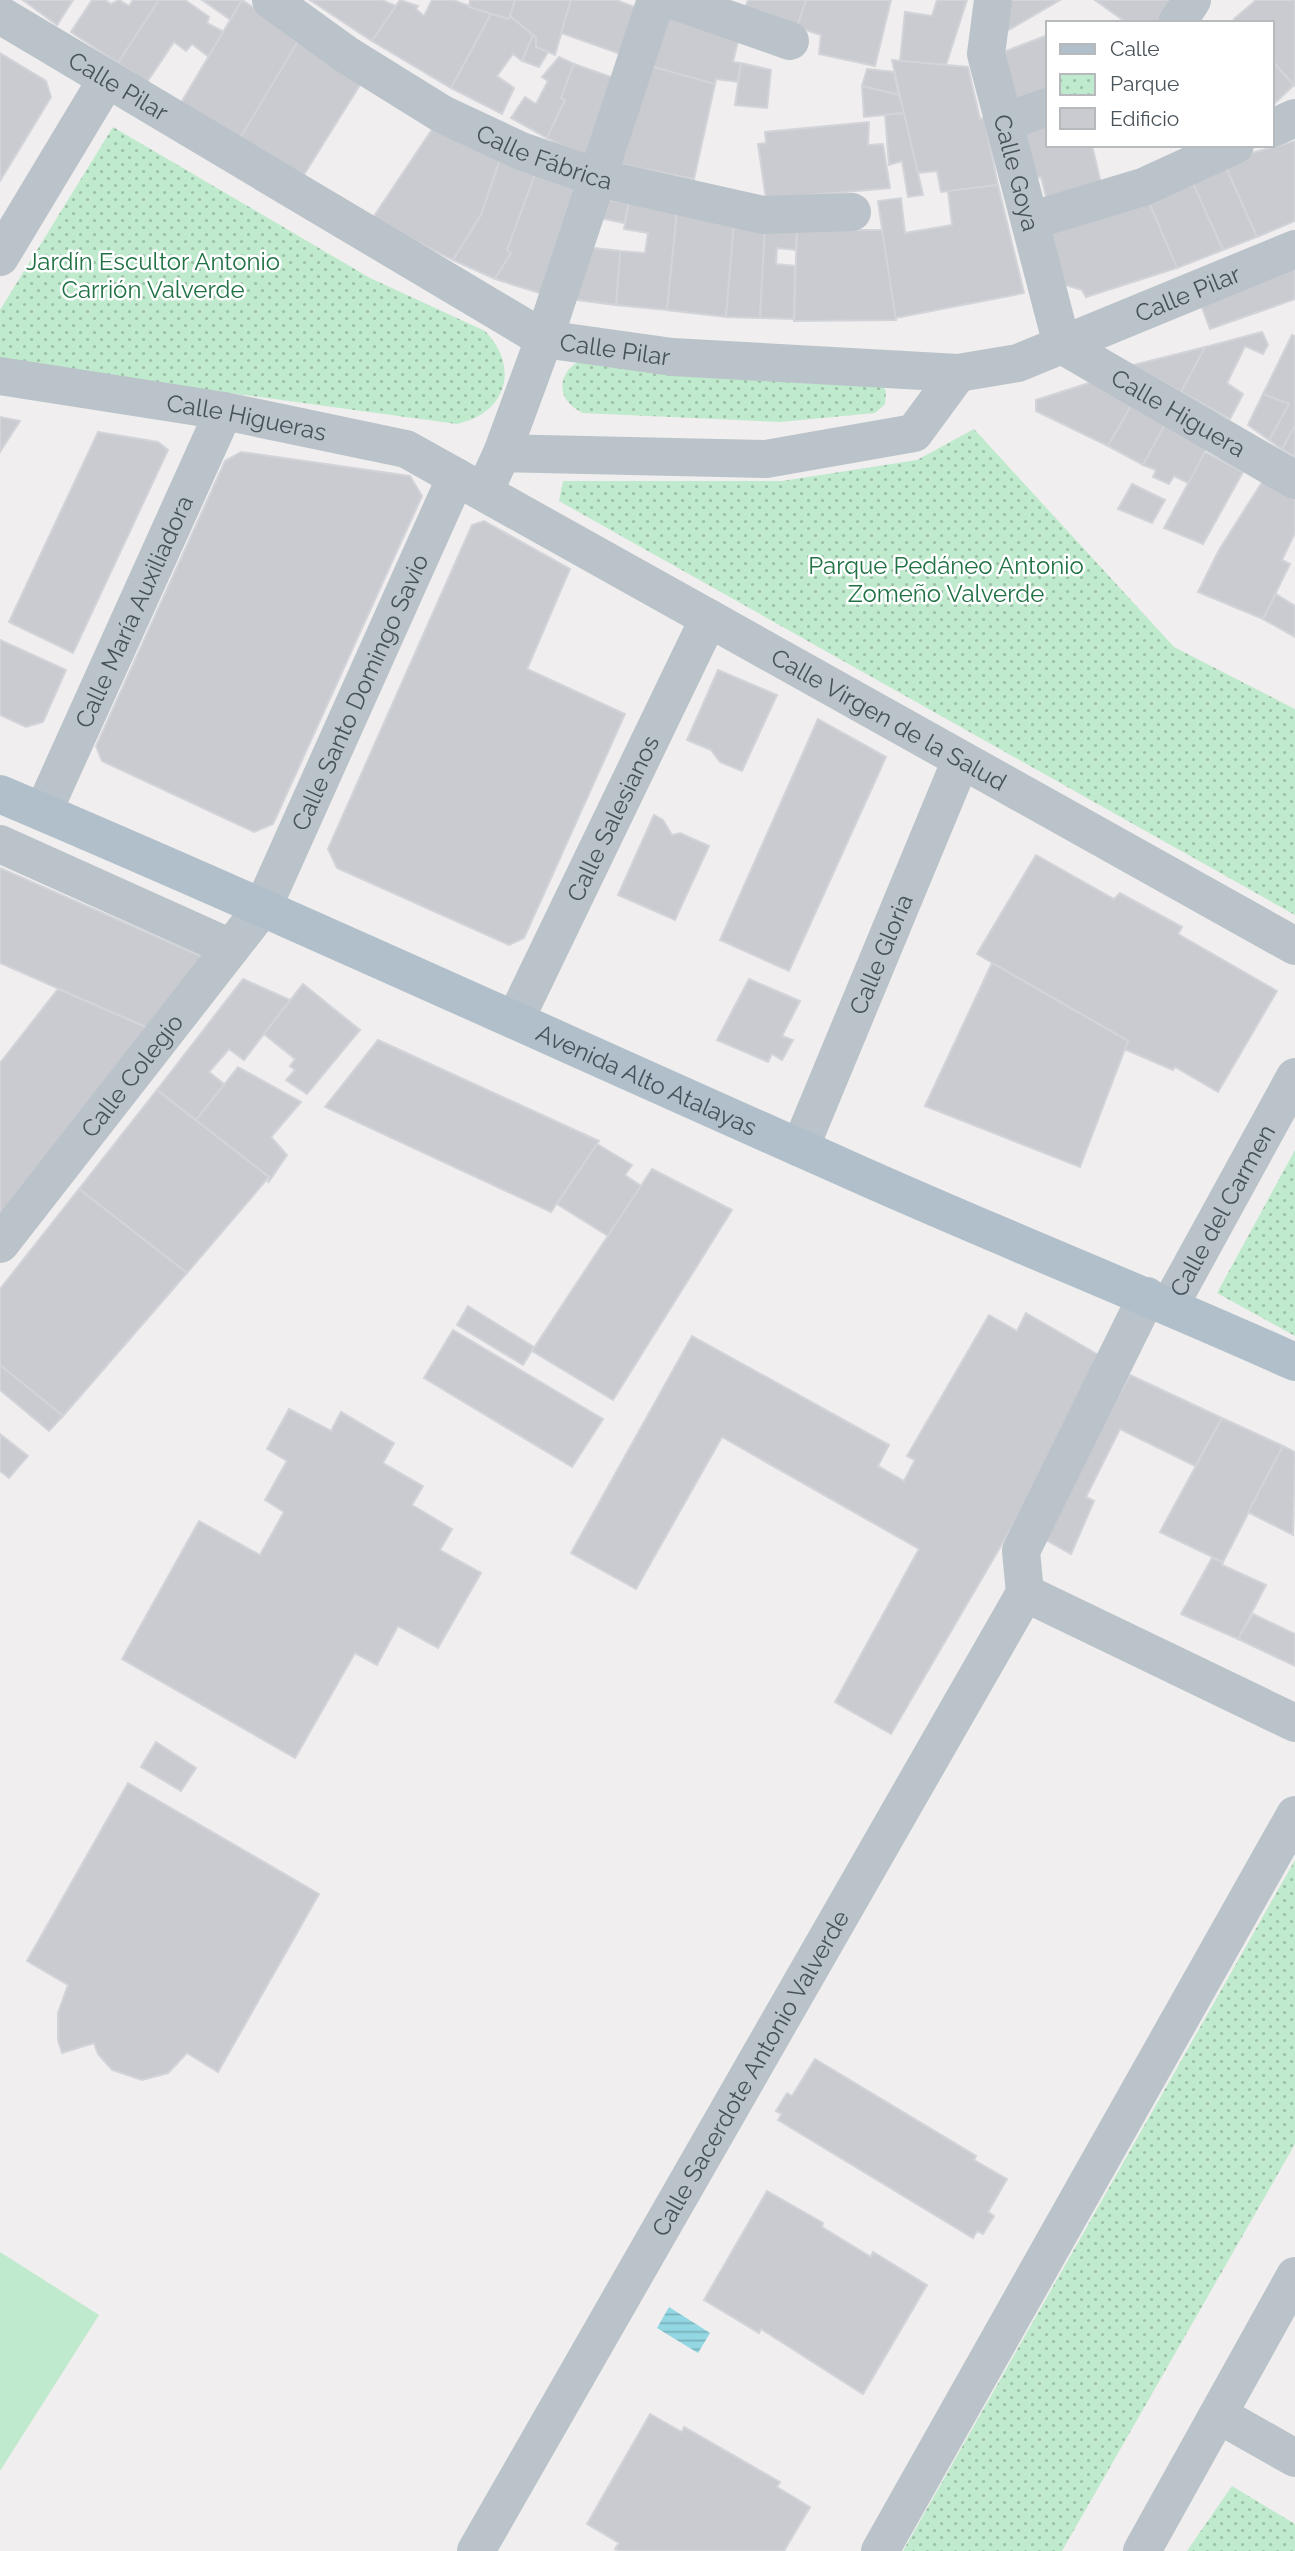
<svg xmlns="http://www.w3.org/2000/svg" width="1295" height="2551" font-family="Raleway,sans-serif">
<defs>
<pattern id="park-dots" width="8" height="8" patternUnits="userSpaceOnUse" patternTransform="scale(1.75)"><rect width="8" height="8" fill="#c0eacd"/><path d="M2 2h.1M6 6h.1" fill="none" stroke="#9ec0a9" stroke-width="1.8" stroke-linecap="round"/></pattern>
<pattern id="water-rules" width="6" height="5" patternUnits="userSpaceOnUse" patternTransform="scale(1.75)"><rect width="6" height="5" fill="#92d7e2"/><path d="M0 2.5h6" fill="none" stroke="#79b1ba"/></pattern>
</defs>
<rect width="100%" height="100%" fill="#f0eeee"/>
<g fill="url(#park-dots)">
<path d="M113,127l257,151 115,53c35,36 22,82 -28,93l-351,-48 -106,-18v-48z"/>
<path d="M586,358l296,26 4,8 -1,12 -10,9 -95,9 -197,-9c-30,-14 -26,-44 3,-55z"/>
<path d="M974,429l200,218 121,62v206l-736,-414 4,-20h219l135,-21z"/>
<path d="M1295,1150v186l-78,-43z"/>
<path d="M1295,1860v284l-233,407h-159z"/>
<path d="M1232,2486l63,38v27h-108z"/>
</g>
<path fill="#c0eacd" d="M0,2252l99,63 -99,156z"/>
<path fill="url(#water-rules)" d="M669,2307l41,26 -12,20 -41,-25z"/>
<g fill="#c9cbd0" stroke="#d2d4d9" stroke-width="2">
<path d="M23,0h50l-16,25z"/>
<path d="M92,0h13l6,4 8,-4 10,6 4,-6h26l-41,63 -47,-31z"/>
<path d="M159,0h26l24,17 -2,6 17,9 -15,25 -17,-13 -6,7 -12,-9 -27,40 -29,-19z"/>
<path d="M202,0h40l-11,20z"/>
<path d="M242,0l60,39 -63,101 -58,-37z"/>
<path d="M310,0h72l14,6 -24,35z"/>
<path d="M400,0l18,6 -2,3 8,7 8,-16h21l38,14 -40,74 -79,-47z"/>
<path d="M470,0h45l-6,19 -40,-12z"/>
<path d="M515,0h56l-16,55 -19,-8v-9l-26,-22z"/>
<path d="M571,0h45l24,9 -14,47 -65,-23z"/>
<path d="M748,0h58l-9,27 -54,-15z"/>
<path d="M806,0h85l-16,66 -56,-12 2,-19 -24,-8z"/>
<path d="M937,0h30l-21,65 -46,-4 5,-49 27,4z"/>
<path d="M1012,0h48l-63,37 1,-26z"/>
<path d="M1095,0h82l-15,23h-35z"/>
<path d="M1256,0h39v86l-23,-25v-38h-34l-4,-4z"/>
<path d="M661,11l78,26 -6,25 8,1 -3,19 -22,-3 -1,5 -16,-3 -56,-17z"/>
<path d="M491,14l18,5 1,-3 23,19 -11,26 -9,-7 -16,22 17,12 -12,26 -51,-26z"/>
<path d="M533,35l3,3v9l12,5 -9,15 -17,-6z"/>
<path d="M1048,35v68l-34,10 -16,-59z"/>
<path d="M300,38l63,42 -61,98 -63,-38z"/>
<path d="M0,53l46,28 5,16 -51,84z"/>
<path d="M559,57l15,7 -13,34 4,2 -18,38 -36,-20 14,-21 11,7 12,-23 -6,-4z"/>
<path d="M892,60l76,7 12,52 4,-1 14,67 -57,7 -4,-21 -20,2z"/>
<path d="M1272,61l22,24 -22,21z"/>
<path d="M741,63l30,7 -4,38 -32,-3z"/>
<path d="M574,64l43,15 -27,82 -43,-23 18,-38 -4,-2z"/>
<path d="M643,64l72,20 -21,95 -80,-16z"/>
<path d="M867,69l27,3 5,23 -37,-9z"/>
<path d="M862,86l37,9 5,18 -40,4z"/>
<path d="M904,113l19,82 -15,2 -6,-36 -13,4 -4,-50z"/>
<path d="M1048,120v25h44l10,43 -55,12 -6,-23 -10,1 -11,-52z"/>
<path d="M869,122l-1,23 15,-1 7,44 -124,11 -8,-55 8,-1 -1,-11z"/>
<path d="M435,125l66,31 -20,59 -28,45 -81,-41z"/>
<path d="M1295,141v80l-38,16 -34,-76z"/>
<path d="M501,157l35,15 -29,78 4,3 -16,26 -42,-19 28,-45z"/>
<path d="M1223,161l34,76 -34,13 -33,-72z"/>
<path d="M536,172l45,18 -35,105 -51,-16 16,-26 -4,-3z"/>
<path d="M1191,179l32,71 -46,18 -30,-70z"/>
<path d="M998,185l26,108 -129,25 -17,-117 23,-3 4,35 47,-8 -4,-34z"/>
<path d="M1147,198l30,70 -91,29 -4,-7 -26,-8 -11,-56z"/>
<path d="M599,199l30,4 -5,20 -29,-6z"/>
<path d="M629,203l48,9 -10,98 -51,-5 4,-54 25,2 3,-20 -24,-4z"/>
<path d="M677,212l58,6 -9,99 -59,-7z"/>
<path d="M734,221l31,5 -5,92 -34,-1z"/>
<path d="M765,226l32,4 -1,20 -19,-2 -1,16 19,2 -1,53 -34,-1z"/>
<path d="M797,230h85l14,90 -102,1z"/>
<path d="M585,247l35,4 -4,54 -47,-6z"/>
<path d="M1295,258v41l-85,30 -13,-35z"/>
<path d="M1262,332l6,13 -5,9 -18,-8 -18,37 16,11 -13,25 -49,-27 24,-45z"/>
<path d="M1292,335l3,1v90l-13,23 -13,-9 20,-36 -26,-10z"/>
<path d="M1205,347l-24,45 -48,-27z"/>
<path d="M1101,379l35,18 -28,49 -72,-35v-11z"/>
<path d="M1263,394l26,10 -20,36 -21,-15z"/>
<path d="M1136,397l34,18 -27,50 -35,-19z"/>
<path d="M1170,415l42,20 -22,49 -16,-8 -5,8 -16,-7 3,-7 -13,-5z"/>
<path d="M0,417l20,4 -20,31z"/>
<path d="M1295,426v31l-13,-8z"/>
<path d="M98,432l60,10 10,8 -95,203 -64,-31z"/>
<path d="M241,452l169,24 12,20 -149,328 -19,8 -152,-71 -6,-15 129,-285z"/>
<path d="M1205,452l38,20 -40,72 -39,-16z"/>
<path d="M1264,479l31,17v37l-13,27 8,4 -27,55 -65,-27 21,-42z"/>
<path d="M1132,484l33,16 -13,23 -34,-14z"/>
<path d="M484,521l86,48 -43,100 98,45 -101,224 -15,7 -172,-77 -9,-19 144,-324z"/>
<path d="M1276,594l19,12v31l-32,-18z"/>
<path d="M0,640l66,30 -23,52 -17,5 -26,-12z"/>
<path d="M718,670l59,25 -35,76 -22,-9 -9,-12 -24,-10z"/>
<path d="M818,719l68,38 -97,214 -69,-31z"/>
<path d="M654,815l9,5 9,15 8,-2 29,13 -34,74 -57,-25z"/>
<path d="M1036,855l78,44 6,-6 62,34 -4,7 99,57 -59,101 -43,-25 -2,3 -49,-21 4,-8 -151,-87z"/>
<path d="M0,868l203,89 -55,71 -148,-65z"/>
<path d="M992,963l136,78 -48,126 -155,-61z"/>
<path d="M243,979l47,21 -46,60 -15,-11 -20,23 15,12 -28,36 -39,-30z"/>
<path d="M749,979l51,22 -18,35 11,4 -11,20 -10,-6 -4,8 -51,-22z"/>
<path d="M303,984l57,46 -53,64 -21,-14 9,-10 -5,-4 5,-7 -31,-25z"/>
<path d="M58,989l90,39 -148,190v-155z"/>
<path d="M378,1040l221,101 -48,71 -226,-105z"/>
<path d="M238,1067l63,35 -30,35 16,18 -19,28 1,-6 -73,-57z"/>
<path d="M157,1090l112,87 -82,96 -108,-84z"/>
<path d="M597,1144l35,21 -7,10 16,11 -33,50 -51,-32z"/>
<path d="M652,1169l80,41 -119,190 -81,-49z"/>
<path d="M79,1189l108,84 -124,143 -63,-51v-76z"/>
<path d="M468,1306l66,41 -11,18 -66,-40z"/>
<path d="M1026,1313l83,48 -218,373 -56,-32 84,-153 -197,-112 -86,152 -65,-36 121,-217 197,109 -11,21 26,15 11,-21 -8,-4 82,-141 28,16z"/>
<path d="M453,1330l150,89 -31,48 -148,-89z"/>
<path d="M0,1365l63,51 -14,15 -49,-41z"/>
<path d="M1130,1375l92,43 -27,48 -75,-37 -34,68 8,4 -23,53 -30,-17z"/>
<path d="M289,1409l42,22 10,-19 53,31 -11,20 40,23 -11,19 40,24 -12,21 41,23 -43,75 -40,-22 -21,39 -22,-12 -60,105 -173,-99 77,-138 61,34 24,-43 -19,-12 22,-39 -20,-12z"/>
<path d="M1222,1418l61,28 -60,116 -63,-30z"/>
<path d="M0,1434l28,22 -19,22 -9,-7z"/>
<path d="M1283,1446l12,6 -2,83 -45,-23z"/>
<path d="M1212,1558l11,4 -1,3 44,20 -28,54 -57,-25z"/>
<path d="M1253,1614l42,20v32l-57,-27z"/>
<path d="M156,1742l40,26 -15,23 -40,-24z"/>
<path d="M128,1783l191,111 -101,178 -31,-19 -19,20 -26,7 -30,-10 -14,-16 -4,-11 -32,10 -4,-13v-27l10,-28 -41,-24z"/>
<path d="M815,2059l161,97 -2,4 33,19 -19,33 6,4 -11,18 -6,-3 -4,7 -195,-118 4,-6 -6,-3 11,-18 5,3z"/>
<path d="M767,2191l56,32 -1,4 49,30 2,-5 54,33 -64,109 -102,-65 -2,4 -55,-33z"/>
<path d="M650,2414l32,18 2,-5 96,55 -3,5 33,20 -26,44h-165l-4,-2 4,-6 -32,-19z"/>
</g>
<g fill="none" stroke-linecap="round" stroke-linejoin="round">
<g stroke="#bac3c9" stroke-width="38">
<path id="s1" d="M271,0l76,55 95,59 79,37 77,27 165,37 89,-3"/>
<path d="M673,0l117,41"/>
<path id="s2" d="M993,0l-7,54 76,291 233,135"/>
<path id="s3" d="M0,15l544,324 128,18 286,16 60,-10 277,-114"/>
<path d="M1177,23l15,-23"/>
<path d="M1004,122l44,-15"/>
<path d="M1272,128l23,-10"/>
<path d="M1030,221l113,-34 92,-42"/>
<path d="M0,257l107,-178"/>
<path id="s4" d="M0,376l224,35 182,38 889,497"/>
<path d="M502,453l264,6 148,-26 44,-60"/>
<path d="M484,492l18,-39 42,-114 112,-339"/>
<path id="s5" d="M43,812l181,-401"/>
<path d="M0,844l231,104"/>
<path id="s6" d="M515,1020l194,-402"/>
<path id="s7" d="M800,1148l161,-388"/>
<path id="s8" d="M0,1244l263,-337 193,-430"/>
<path id="s9" d="M1170,1305l125,-228"/>
<path d="M1025,1593l-4,-42 126,-255"/>
<path d="M1025,1593l270,130"/>
<path d="M1219,2415l76,43"/>
<path id="s10" d="M476,2551l549,-958"/>
<path d="M880,2551l415,-736"/>
<path d="M1142,2551l153,-275"/>
</g>
<path stroke="#b0bfca" stroke-width="38" id="s11" d="M0,794c283,120 563,249 845,374 149,67 301,127 450,194"/>
</g>
<g text-anchor="middle" dominant-baseline="central" stroke-width="5" stroke-linejoin="round" paint-order="stroke">
<g font-size="24" fill="#485259" stroke="#fff">
<text stroke="none"><textPath href="#s3" startOffset="138">Calle Pilar</textPath></text>
<text stroke="none"><textPath href="#s1" startOffset="317">Calle Fábrica</textPath></text>
<text stroke="none"><textPath href="#s2" startOffset="177">Calle Goya</textPath></text>
<text stroke="none"><textPath href="#s3" startOffset="1293">Calle Pilar</textPath></text>
<text stroke="none"><textPath href="#s3" startOffset="705">Calle Pilar</textPath></text>
<text stroke="none"><textPath href="#s2" startOffset="490">Calle Higuera</textPath></text>
<text stroke="none"><textPath href="#s4" startOffset="250">Calle Higueras</textPath></text>
<text stroke="none"><textPath href="#s5" startOffset="220">Calle María Auxiliadora</textPath></text>
<text stroke="none"><textPath href="#s8" startOffset="663">Calle Santo Domingo Savio</textPath></text>
<text stroke="none"><textPath href="#s4" startOffset="966">Calle Virgen de la Salud</textPath></text>
<text stroke="none"><textPath href="#s6" startOffset="224">Calle Salesianos</textPath></text>
<text stroke="none"><textPath href="#s7" startOffset="210">Calle Gloria</textPath></text>
<text stroke="none"><textPath href="#s8" startOffset="214">Calle Colegio</textPath></text>
<text stroke="none"><textPath href="#s11" startOffset="707">Avenida Alto Atalayas</textPath></text>
<text stroke="none"><textPath href="#s9" startOffset="108">Calle del Carmen</textPath></text>
<text stroke="none"><textPath href="#s10" startOffset="551">Calle Sacerdote Antonio Valverde</textPath></text>
</g>
<g font-size="24" fill="#207244" stroke="#fff">
<text x="153" y="261">Jardín Escultor Antonio<tspan x="153" dy="28">Carrión Valverde</tspan></text>
<text x="946" y="565">Parque Pedáneo Antonio<tspan x="946" dy="28">Zomeño Valverde</tspan></text>
</g>
</g>
<rect x="1046" y="21" width="228" height="126" fill="#ffffff" stroke="#b6babd" stroke-width="2"/>
<rect x="1060" y="44" width="35" height="10" fill="#b0bfca" stroke="#b6babd" stroke-width="2"/>
<text x="1110" y="56" font-size="21" fill="#485259">Calle</text>
<rect x="1060" y="74" width="35" height="21" fill="url(#park-dots)" stroke="#b6babd" stroke-width="2"/>
<text x="1110" y="91" font-size="21" fill="#485259">Parque</text>
<rect x="1060" y="108" width="35" height="21" fill="#c9cbd0" stroke="#b6babd" stroke-width="2"/>
<text x="1110" y="126" font-size="21" fill="#485259">Edificio</text>
</svg>
